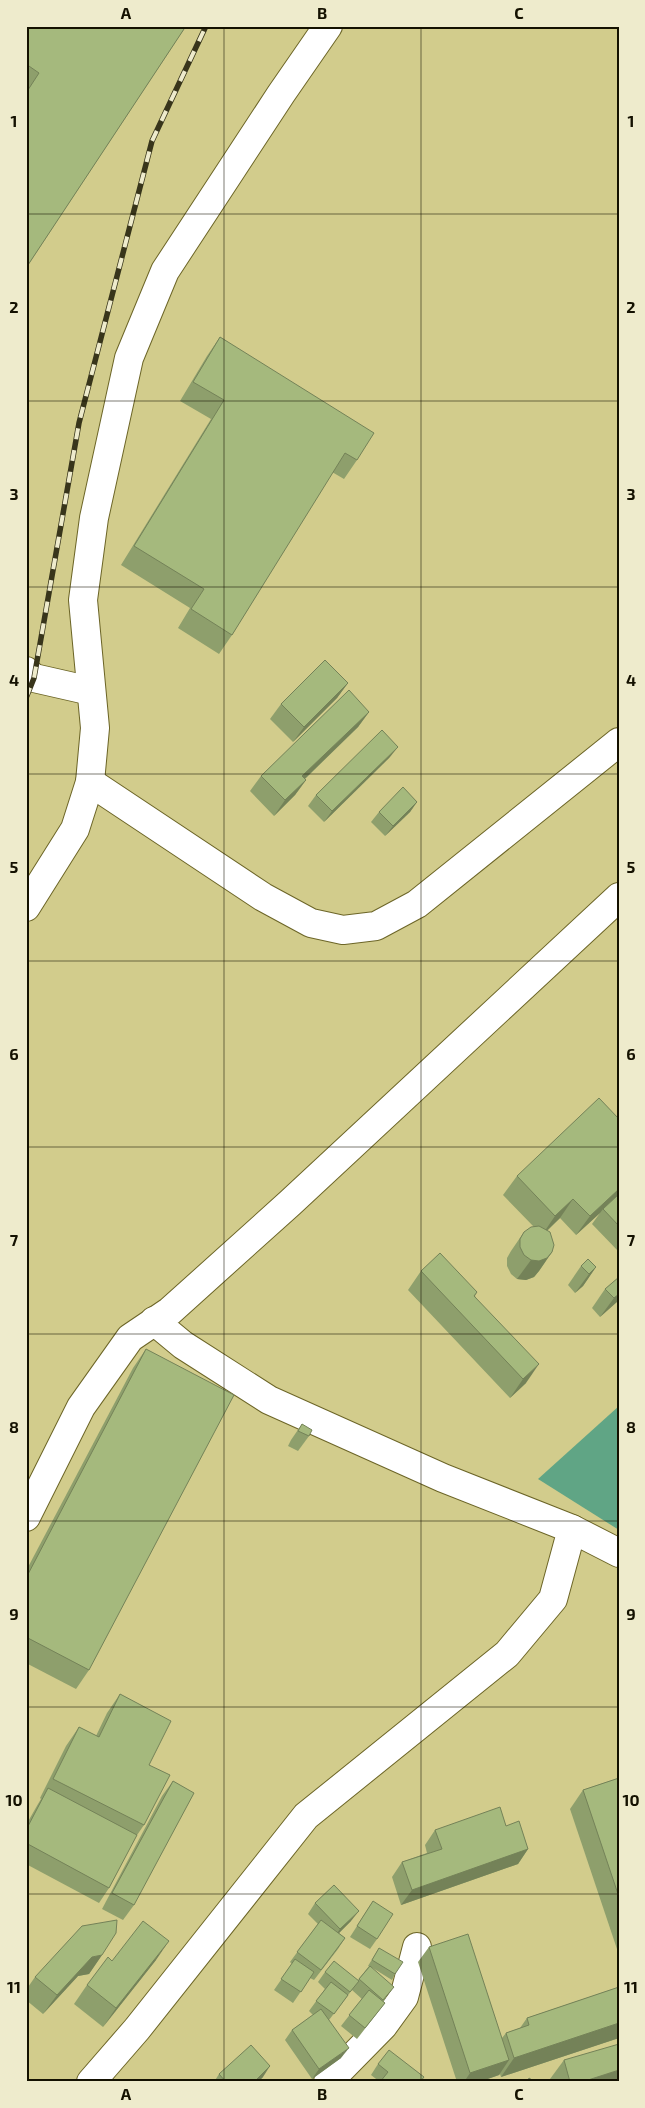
<svg xmlns="http://www.w3.org/2000/svg" width="645" height="2108" font-family="'Exo 2',sans-serif">
<rect width="100%" height="100%" fill="#d2cc8c"/>
<path fill="#60a585" d="M619,1406v124l-81,-51z"/>
<g fill="none" stroke-linecap="round" stroke-linejoin="round">
<defs>
<g id="minor">
<path d="M26,671l8,7 57,13"/>
<path d="M90,782l173,115 48,26 32,7 33,-4 41,-22 202,-162"/>
<path d="M26,907l49,-78 15,-47 5,-54 -12,-128 11,-82 35,-160 36,-87 116,-177 47,-68"/>
<path d="M26,1517l55,-110 49,-69 40,-27 120,-108 329,-306"/>
<path d="M572,1529l47,24"/>
<path d="M91,2082l46,-53 169,-213 201,-162 46,-55 19,-70 -129,-51 -174,-78 -86,-55 -29,-24"/>
<path d="M328,2082l55,-56 21,-29 13,-50"/>
</g>
</defs>
<use href="#minor" stroke="#6c6527" stroke-width="30"/>
<use href="#minor" stroke="#fff" stroke-width="28"/>
<defs>
<path id="rail" d="M26,698l8,-20 45,-255 73,-282 54,-115"/>
</defs>
<use href="#rail" stroke="#38351b" stroke-width="5.5"/>
<use href="#rail" stroke="#eeebcc" stroke-width="4" stroke-dasharray="11" stroke-linecap="butt"/>
</g>
<g fill="#8e9f6c">
<path d="M26,26h160l-160,242z"/>
<path d="M220,337l137,123 -13,19 -12,-7 -100,163 -13,19 -41,-26 12,-20 -69,-43 90,-146 -31,-18 27,-45z"/>
<path d="M348,683l-11,15 -44,44 -23,-23 11,-15z"/>
<path d="M369,712l-11,15 -53,52 1,1 -11,15 -21,21 -24,-25 11,-15z"/>
<path d="M390,757l-66,65 -16,-16 8,-11z"/>
<path d="M417,802l-7,10 -25,24 -14,-14 8,-10z"/>
<path d="M619,1119v133l-27,-28 8,-11 -24,22 -16,-17 -13,13 5,21 -13,19 -5,6 -8,3 -9,-1 -6,-5 -4,-8v-8l4,-7 13,-19 10,-5 -31,-32 14,-19z"/>
<path d="M581,1266l15,1 -13,19 -8,7 -7,-8z"/>
<path d="M421,1271l56,21 -2,4 51,87 -16,15 -102,-108z"/>
<path d="M619,1277v23l-19,17 -8,-9 13,-19z"/>
<path d="M146,1349l-57,321 -13,19 -50,-26v-92l107,-203z"/>
<path d="M302,1424l7,12 -11,15 -10,-5 3,-6z"/>
<path d="M120,1694l29,71 -5,60 -9,13 -26,50 -10,15 -73,-39v-39l12,-21 3,-5 -1,-1 26,-52 13,-19 17,9 11,-23z"/>
<path d="M619,1778v177l-49,-146 13,-19z"/>
<path d="M173,1781l-39,124 -11,15 -21,-11 60,-113z"/>
<path d="M506,1826l22,23 -10,15 -117,41 -9,-28 10,-15 25,-9 -2,-8 10,-15z"/>
<path d="M373,1901l4,38 -7,10 -20,-12z"/>
<path d="M315,1903l36,18 -12,12 6,5 -7,11 -24,31 -4,-2 -17,25 -19,-13 18,-26 -2,-2 28,-38 -10,-10z"/>
<path d="M429,1947l73,91 4,-5 14,-5 7,-10 92,-31v51l-118,39 -1,-3 -1,1 -20,7h-22l-39,-120z"/>
<path d="M379,1948l16,26 -3,6 -21,-13 15,31 -3,4 2,1 -28,36 -16,-13 21,-27 -10,-9 -23,30 12,38 -29,21 -27,-39 7,-10 21,-15 -4,-4 16,-22 -7,-7 7,-10 33,8 11,-14h-1z"/>
<path d="M102,1955l-13,19 -11,2 -35,38 -17,-14v-10l9,-13z"/>
<path d="M156,1960l-53,67 -29,-23 13,-19 25,-24z"/>
<path d="M564,2060l55,22h-68l-1,-3z"/>
<path d="M378,2064l42,18h-40l-9,-7z"/>
<path d="M219,2074l44,3 -5,5h-44z"/>
</g>
<g fill="#748258">
<path d="M348,683l-11,15 -44,44 11,-15z"/>
<path d="M369,712l-11,15 -66,64 10,-15z"/>
<path d="M398,747l-8,10 -66,65 8,-11z"/>
<path d="M306,780l-11,15 -21,21 11,-16z"/>
<path d="M417,802l-7,10 -25,24 8,-10z"/>
<path d="M619,1189v6l-16,14 -3,4 -24,22 14,-19z"/>
<path d="M573,1199l-13,19 -18,17 13,-19z"/>
<path d="M552,1252l-13,19 -5,6 -8,3 -9,-1 14,-19z"/>
<path d="M596,1267l-13,19 -8,7 14,-19z"/>
<path d="M619,1294v6l-1,1 -18,16 14,-19z"/>
<path d="M539,1364l-13,19 -16,15 13,-19z"/>
<path d="M528,1849l-10,15 -117,41 11,-15z"/>
<path d="M359,1911l-8,10 -19,19 8,-11z"/>
<path d="M169,1941l-13,19 -53,67 13,-19z"/>
<path d="M102,1955l-13,19 -11,2 -35,38 14,-19 35,-38z"/>
<path d="M619,2023v15l-118,39 13,-19z"/>
<path d="M349,2048l-8,10 -29,21 7,-10z"/>
<path d="M509,2060l-10,15 -20,7h-15l6,-9z"/>
<path d="M270,2066l-7,11 -5,5h-4z"/>
<path d="M619,2070v12h-37z"/>
</g>
<g fill="#a5b97d" stroke="#748258">
<path d="M26,26h160l-160,242v-175l13,-20 -13,-9z"/>
<path d="M220,337l154,96 -17,27 -12,-7 -113,182 -41,-26 13,-20 -70,-43 90,-146 -31,-18z"/>
<path d="M325,660l23,23 -44,44 -23,-23z"/>
<path d="M349,690l20,22 -67,64 4,4 -21,20 -24,-24z"/>
<path d="M382,730l16,17 -66,64 -16,-16z"/>
<path d="M403,787l14,15 -24,24 -14,-14z"/>
<path d="M599,1098l20,21v70l-29,27 -17,-17 -18,17 -38,-40z"/>
<path d="M619,1194v32l-16,-17z"/>
<path d="M539,1226l11,6 4,13 -2,7 -5,6 -8,3 -8,-1 -7,-5 -4,-8v-8l4,-7 7,-5z"/>
<path d="M440,1253l37,39 -3,4 65,68 -16,15 -102,-108z"/>
<path d="M588,1259l8,8 -7,7 -8,-8z"/>
<path d="M619,1277v17l-5,4 -9,-9z"/>
<path d="M146,1349l88,46 -145,275 -63,-33v-59z"/>
<path d="M302,1424l10,6 -3,6 -11,-5z"/>
<path d="M120,1694l51,27 -22,44 21,10 -26,50 -91,-46 26,-52 20,10z"/>
<path d="M619,1778v119l-36,-107z"/>
<path d="M173,1781l21,12 -60,112 -22,-12z"/>
<path d="M48,1788l89,47 -28,53 -83,-45v-13z"/>
<path d="M500,1807l6,19 13,-5 9,28 -116,41 -10,-28 40,-13 -7,-19z"/>
<path d="M334,1885l25,26 -19,18 -25,-26z"/>
<path d="M373,1901l20,13 -16,25 -20,-13z"/>
<path d="M117,1920l-1,13 -14,22 -10,2 -35,38 -22,-18 47,-51z"/>
<path d="M321,1920l24,18 -24,32 -24,-18z"/>
<path d="M143,1921l26,20 -53,67 -29,-23 21,-28 4,4z"/>
<path d="M468,1934l41,126 -39,13 -41,-126z"/>
<path d="M379,1948l24,14 -8,12 -23,-14z"/>
<path d="M295,1959l19,13 -13,20 -20,-13z"/>
<path d="M334,1961l25,20 -9,11 -25,-20z"/>
<path d="M370,1966l24,21 -11,13 -24,-21z"/>
<path d="M331,1982l17,13 -14,19 -18,-13z"/>
<path d="M619,1987v36l-105,35 -8,-25 23,-8 -2,-7z"/>
<path d="M369,1990l16,13 -20,25 -16,-13z"/>
<path d="M321,2009l28,39 -30,21 -27,-39z"/>
<path d="M619,2044v26l-37,12h-12l-6,-22z"/>
<path d="M251,2045l19,21 -16,16h-28l-7,-8z"/>
<path d="M389,2050l35,27 -4,5h-40l8,-10 -10,-8z"/>
<path d="M529,2078l6,4h-8z"/>
</g>
<path fill="none" stroke="#141100" stroke-width="1" stroke-opacity="0.55" d="M224,26v2056M421,26v2056M26,214h593M26,401h593M26,587h593M26,774h593M26,961h593M26,1147h593M26,1334h593M26,1521h593M26,1707h593M26,1894h593"/>
<rect width="645" height="2108" fill="none" stroke="#eeebcc" stroke-width="55"/>
<rect x="28" y="28" width="590" height="2052" fill="none" stroke="#141100" stroke-width="2"/>
<g font-size="16" text-anchor="middle" font-weight="bold" fill="#141100">
<text x="126" y="19">A</text>
<text x="322" y="19">B</text>
<text x="519" y="19">C</text>
<text x="14" y="127">1</text>
<text x="631" y="127">1</text>
<text x="14" y="313">2</text>
<text x="631" y="313">2</text>
<text x="14" y="500">3</text>
<text x="631" y="500">3</text>
<text x="14" y="686">4</text>
<text x="631" y="686">4</text>
<text x="14" y="873">5</text>
<text x="631" y="873">5</text>
<text x="14" y="1060">6</text>
<text x="631" y="1060">6</text>
<text x="14" y="1246">7</text>
<text x="631" y="1246">7</text>
<text x="14" y="1433">8</text>
<text x="631" y="1433">8</text>
<text x="14" y="1620">9</text>
<text x="631" y="1620">9</text>
<text x="14" y="1806">10</text>
<text x="631" y="1806">10</text>
<text x="14" y="1993">11</text>
<text x="631" y="1993">11</text>
<text x="126" y="2100">A</text>
<text x="322" y="2100">B</text>
<text x="519" y="2100">C</text>
</g>
</svg>
